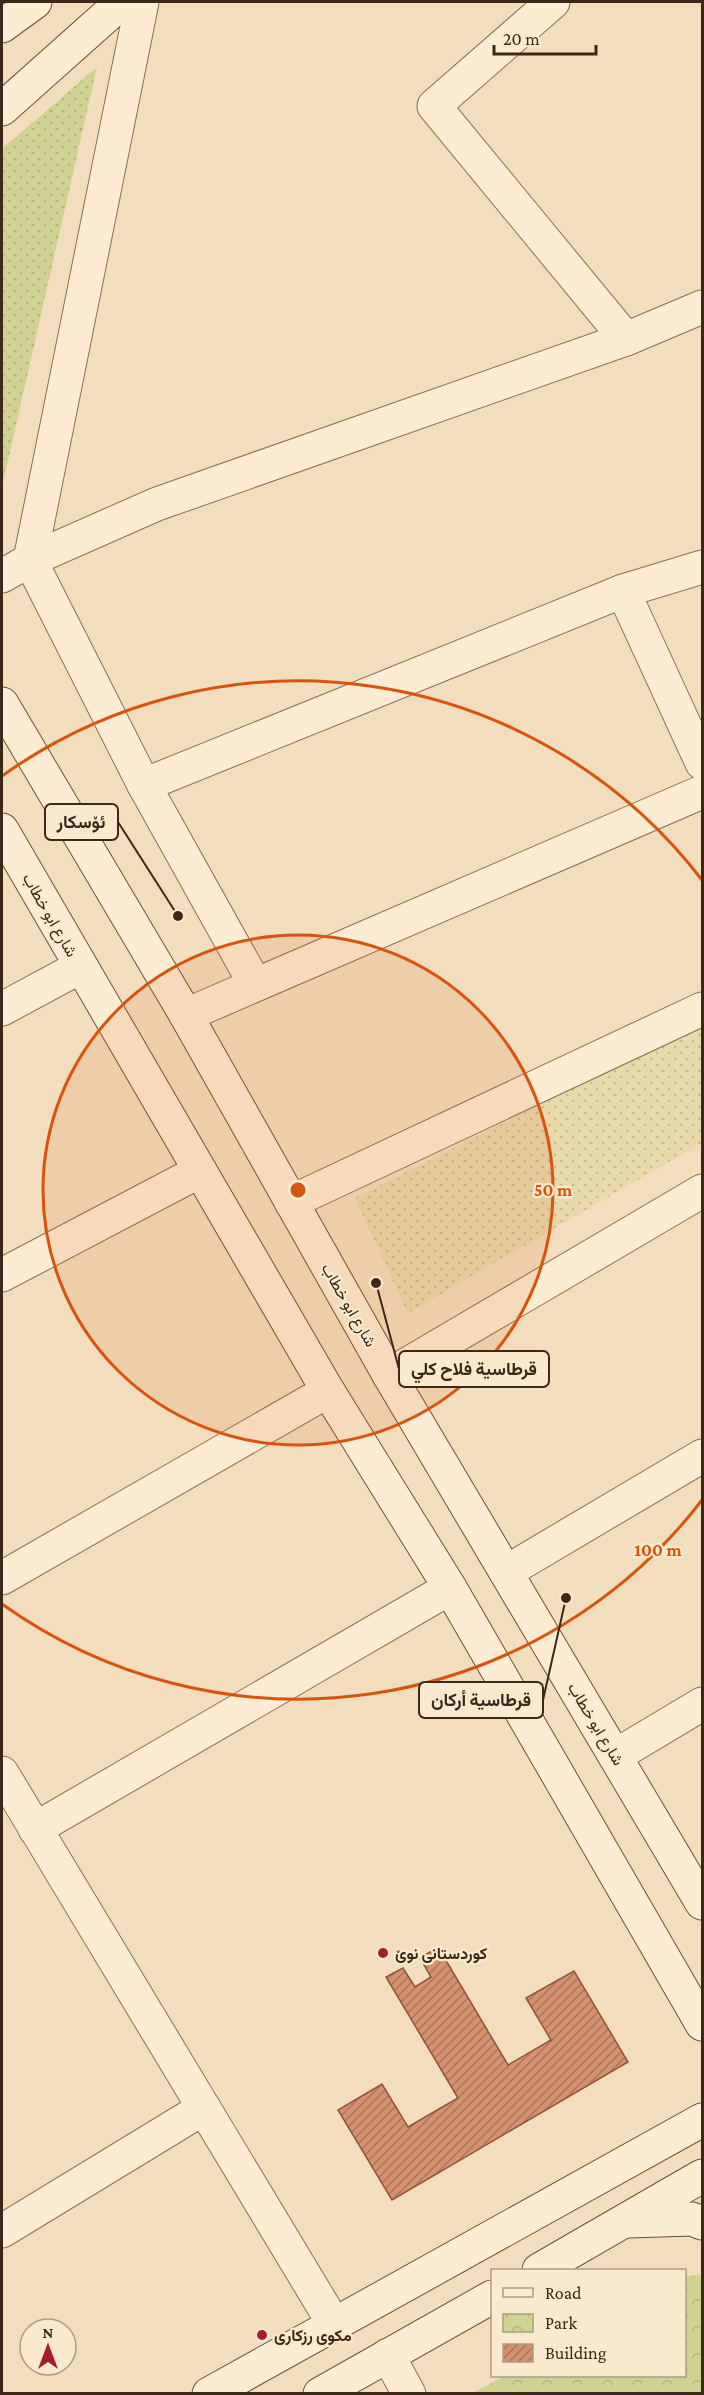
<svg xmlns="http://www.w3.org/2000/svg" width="704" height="2395" font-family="'Crimson Pro',Vazirmatn,serif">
<defs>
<pattern id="farmland-dots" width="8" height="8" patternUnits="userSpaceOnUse" patternTransform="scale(1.5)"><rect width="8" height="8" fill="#e9daab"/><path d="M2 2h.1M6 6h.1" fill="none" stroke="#c9bb93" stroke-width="1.8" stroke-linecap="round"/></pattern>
<pattern id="grass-dots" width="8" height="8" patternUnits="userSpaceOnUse" patternTransform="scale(1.5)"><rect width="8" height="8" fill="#d0d292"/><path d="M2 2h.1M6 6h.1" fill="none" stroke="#b4b47d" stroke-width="1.8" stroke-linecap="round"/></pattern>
<pattern id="park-crowns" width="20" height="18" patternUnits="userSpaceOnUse" patternTransform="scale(1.5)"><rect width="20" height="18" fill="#d0d292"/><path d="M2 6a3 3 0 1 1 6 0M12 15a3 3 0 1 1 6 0" fill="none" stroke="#b4b47d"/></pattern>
<pattern id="building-hatch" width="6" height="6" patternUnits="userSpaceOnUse" patternTransform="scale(1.5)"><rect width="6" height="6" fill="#d59170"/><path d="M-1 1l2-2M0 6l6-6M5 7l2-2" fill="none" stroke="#ae765b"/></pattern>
</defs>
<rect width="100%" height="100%" fill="#f2debf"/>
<path fill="url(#farmland-dots)" d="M702,1023v120l-294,170 -53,-115z"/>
<path fill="url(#grass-dots)" d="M97,67l-95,420v-338z"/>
<path fill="url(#park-crowns)" d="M702,2275v118h-229l31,-17h180l1,-100z"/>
<path fill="url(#building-hatch)" stroke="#8f5338" stroke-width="1.5" d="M438,1947l70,118 43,-25 -25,-42 48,-27 54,91 -236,138 -54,-90 44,-26 26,43 50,-29 -72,-121 17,-9 12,19 16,-10 -11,-19z"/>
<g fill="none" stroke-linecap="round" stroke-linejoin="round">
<defs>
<g id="street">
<path d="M142,2l-112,558 114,225 111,199"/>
<path d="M553,2l-119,104 192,233 76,-32"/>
<path d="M2,576l28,-16 127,-56 469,-165"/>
<path d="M623,591l79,172"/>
<path d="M144,785l479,-194 79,-24"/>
<path d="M2,1009l78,-42"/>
<path d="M186,1015l516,-223"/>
<path d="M291,1202l411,-193"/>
<path d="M2,1275l198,-104"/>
<path d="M389,1375l313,-184"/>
<path d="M506,1572l196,-116"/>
<path d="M2,1578l326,-187"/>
<path d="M615,1756l87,-52"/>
<path d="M2,1773l332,551"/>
<path d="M35,1829l415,-241"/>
<path d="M2,2231l202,-123"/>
<path d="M388,2355l21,39"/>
</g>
<g id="secondary">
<path d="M2,26l33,-24"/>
<path d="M2,109l120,-107"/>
<path d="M2,704l184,311 203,360 313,528"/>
<path d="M2,830l326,561 122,197 252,436"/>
<path d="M629,2221l63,-2 10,4"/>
<path d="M539,2270l163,-94"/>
<path d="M209,2394l493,-274"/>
<path d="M320,2394l172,-97"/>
</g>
</defs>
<use href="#street" stroke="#8d6e55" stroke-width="35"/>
<use href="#secondary" stroke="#6f4f38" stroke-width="35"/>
<use href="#street" stroke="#fcecd3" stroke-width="33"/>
<use href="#secondary" stroke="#fcecd3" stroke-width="33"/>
</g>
<circle cx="298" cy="1190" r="255" fill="#d7540e" fill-opacity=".12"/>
<g fill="none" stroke="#d7540e" stroke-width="3">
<circle cx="298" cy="1190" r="255"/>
<path d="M702 1500A509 509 0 0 1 2 1604M2 776A509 509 0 0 1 702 880"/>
</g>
<g fill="#a31f2b" stroke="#f9e9cf" stroke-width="2">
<circle cx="383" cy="1953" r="6"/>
<circle cx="262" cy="2335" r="6"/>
</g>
<g text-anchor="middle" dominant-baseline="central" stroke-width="4.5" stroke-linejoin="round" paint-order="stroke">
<g font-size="16" fill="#3b281b" stroke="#f9e9cf">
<text transform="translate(50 915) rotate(60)">شارع ابو خطاب</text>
<text transform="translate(349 1305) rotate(60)">شارع ابو خطاب</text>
<text transform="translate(596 1724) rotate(59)">شارع ابو خطاب</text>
</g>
<g font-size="16" font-weight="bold" fill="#3b281b" stroke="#f9e9cf" text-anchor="start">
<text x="395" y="1953">کوردستانی نوێ</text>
<text x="274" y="2335">مكوى رزكارى</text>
</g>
</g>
<circle cx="298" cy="1190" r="9" fill="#d7540e" stroke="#f9e9cf" stroke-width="3"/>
<g font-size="18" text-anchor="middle" font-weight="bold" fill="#d7540e" stroke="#f9e9cf" stroke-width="4.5" stroke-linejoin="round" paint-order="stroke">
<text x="553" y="1196">50 m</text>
<text x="658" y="1556">100 m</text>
</g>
<path fill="none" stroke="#3b281b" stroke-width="2" d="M178 916L118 822M376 1283L399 1369M566 1598L543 1700"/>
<g fill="#3b281b" stroke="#f9e9cf" stroke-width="2">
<circle cx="178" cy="916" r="6"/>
<circle cx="376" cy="1283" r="6"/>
<circle cx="566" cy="1598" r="6"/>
</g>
<g fill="#f9e9cf" stroke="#3b281b" stroke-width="2">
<rect x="45" y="804" width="73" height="36" rx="6"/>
<rect x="399" y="1351" width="150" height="36" rx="6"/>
<rect x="419" y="1682" width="124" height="36" rx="6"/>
</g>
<g font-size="18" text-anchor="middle" font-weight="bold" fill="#3b281b">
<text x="81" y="828">ئۆسکار</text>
<text x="474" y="1375">قرطاسية فلاح كلي</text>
<text x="481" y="1706">قرطاسية أركان</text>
</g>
<rect width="704" height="2395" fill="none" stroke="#3b281b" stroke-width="6"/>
<rect x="491" y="2269" width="195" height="108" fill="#f9e9cf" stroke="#ad9c87" stroke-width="1.5"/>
<rect x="503" y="2288" width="30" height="9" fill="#fcecd3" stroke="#ad9c87" stroke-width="1.5"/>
<text x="545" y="2299" font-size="18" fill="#3b281b">Road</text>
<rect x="503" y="2314" width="30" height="18" fill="url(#park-crowns)" stroke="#ad9c87" stroke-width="1.5"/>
<text x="545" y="2329" font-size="18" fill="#3b281b">Park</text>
<rect x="503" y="2344" width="30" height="18" fill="url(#building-hatch)" stroke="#ad9c87" stroke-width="1.5"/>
<text x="545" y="2359" font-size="18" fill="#3b281b">Building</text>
<g transform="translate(48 2347)"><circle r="28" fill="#f9e9cf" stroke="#ad9c87" stroke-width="1.5"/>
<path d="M0-4.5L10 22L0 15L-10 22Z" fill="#a31f2b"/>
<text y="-9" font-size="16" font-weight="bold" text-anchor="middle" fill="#3b281b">N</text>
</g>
<path d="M494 45v9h102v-9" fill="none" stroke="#3b281b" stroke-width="3"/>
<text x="503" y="45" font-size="18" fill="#3b281b" stroke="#f9e9cf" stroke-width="4.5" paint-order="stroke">20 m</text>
</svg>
